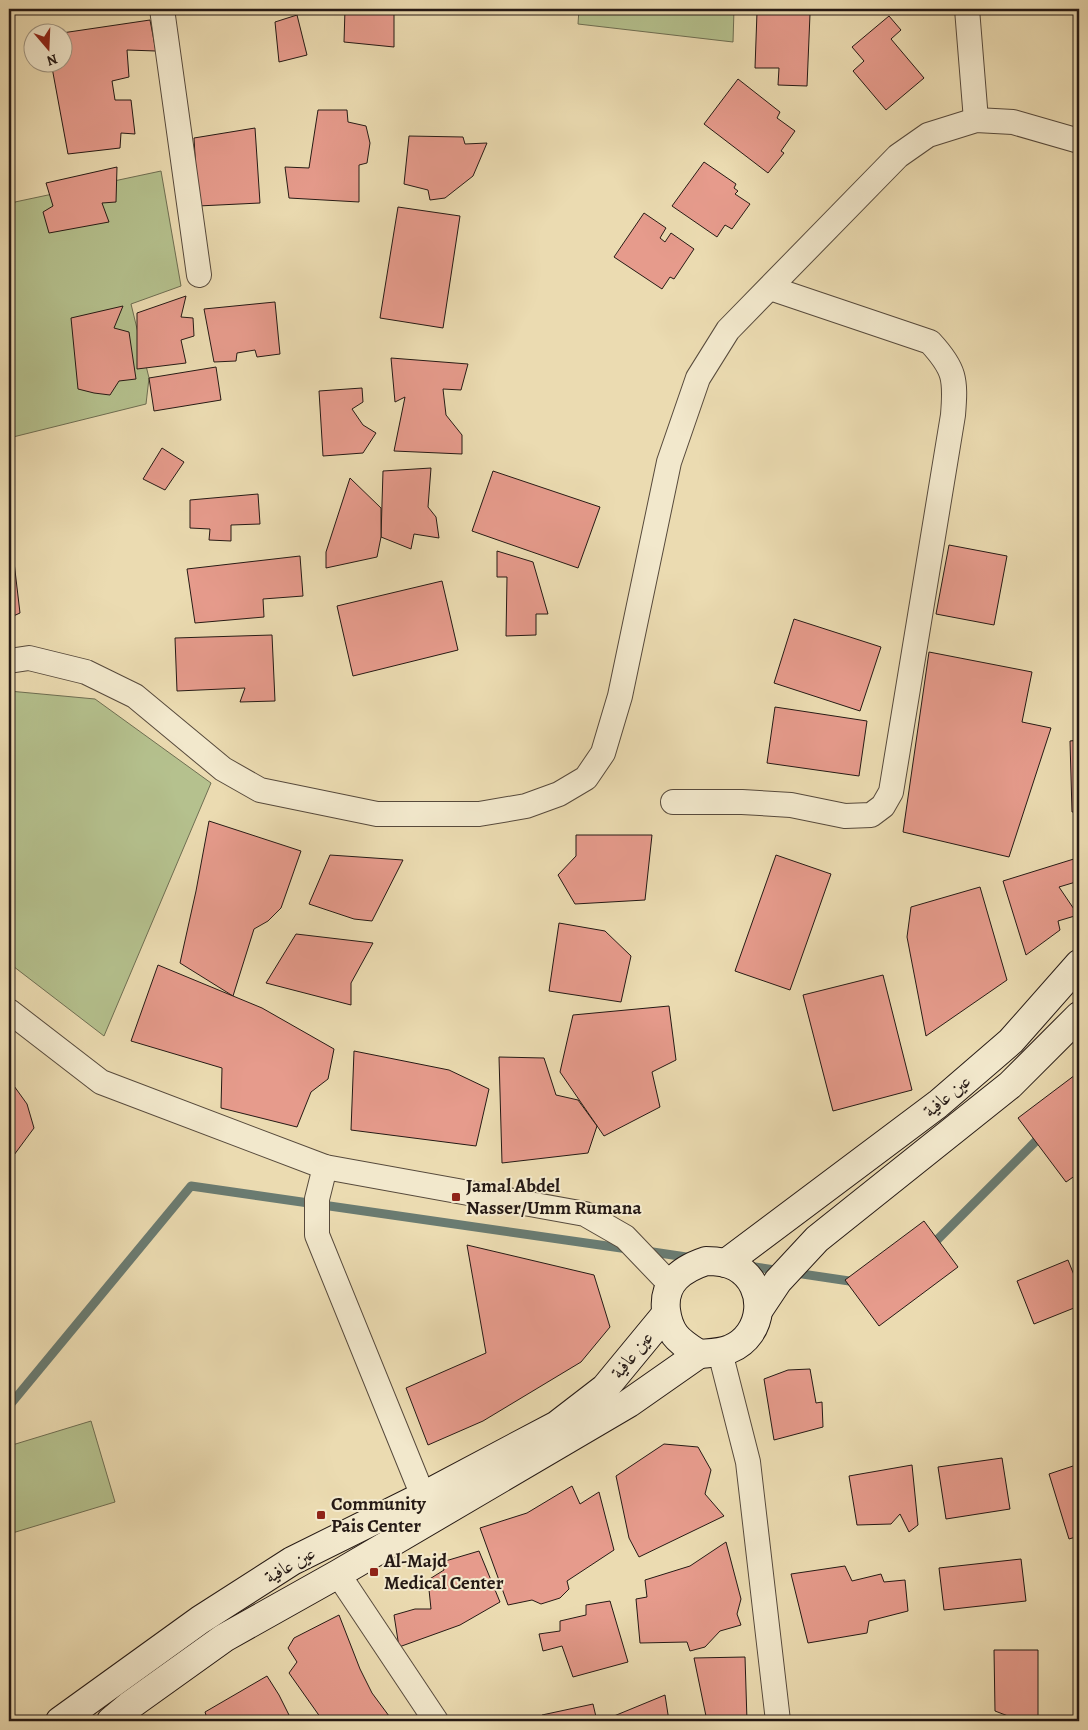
<svg xmlns="http://www.w3.org/2000/svg" width="1088" height="1730" font-family="Alegreya,Amiri,serif">
<rect width="100%" height="100%" fill="#ebdbb1"/>
<filter id="stains"><feTurbulence type="fractalNoise" baseFrequency=".004" numOctaves="4"/><feColorMatrix values="0 0 0 0 .2 0 0 0 0 .09 0 0 0 0 .02 0 0 0 .5 -.17"/></filter>
<radialGradient id="worn" r=".72"><stop offset=".6" stop-color="#630" stop-opacity="0"/><stop offset="1" stop-color="#630" stop-opacity=".3"/></radialGradient>
<g fill="#b5c18e" stroke="#6e6e52">
<path d="M579,9h155l-1,33 -155,-18z"/>
<path d="M161,171l20,115 -50,18 18,74 -3,26 -137,34v-217l6,-19z"/>
<path d="M9,691l86,8 116,84 -107,253 -95,-73z"/>
<path d="M91,1421l24,81 -106,32v-88z"/>
</g>
<g fill="none" stroke-linecap="round" stroke-linejoin="round">
<g stroke="#6a7b71" stroke-width="9">
<path d="M930,1247l113,-113"/>
<path d="M646,1251l47,7"/>
<path d="M748,1266l108,16"/>
<path d="M9,1406l182,-220 437,63"/>
</g>
</g>
<g fill="#e69b8c" stroke="#261a15">
<path d="M345,9h49v38l-50,-5z"/>
<path d="M757,12l53,2 -3,72 -29,-1 1,-17h-24z"/>
<path d="M297,15l10,40 -28,7 -4,-40z"/>
<path d="M889,16l12,14 -10,9 33,39 -38,32 -33,-39 11,-10 -12,-14z"/>
<path d="M150,20l6,31 -29,-1 2,27 -17,4 3,19h16l4,34 -14,-1 -1,15 -52,6 -17,-92h11v-29z"/>
<path d="M738,79l42,33 -3,6 18,13 -14,20 3,2 -16,20 -64,-49z"/>
<path d="M318,110h29l1,12 18,4 4,17 -3,20 -8,2v37l-70,-4 -4,-31 24,1z"/>
<path d="M255,128l5,75 -62,3 -4,-68z"/>
<path d="M409,136l54,1 2,7 22,-1 -14,33 -28,22 -15,2 -2,-10 -24,-6z"/>
<path d="M704,162l32,22 -2,4 4,3 -3,3 15,10 -18,25 -7,-4 -8,12 -45,-31z"/>
<path d="M117,167l-1,35 -14,1 7,19 -60,11 -6,-21 10,-6 -7,-23z"/>
<path d="M398,207l62,9 -17,112 -63,-10z"/>
<path d="M644,213l22,15 -6,10 5,4 6,-9 23,16 -20,30 -4,-2 -8,12 -48,-32z"/>
<path d="M186,296l-5,21 12,1 1,18 -13,4 5,23 -49,6v-56z"/>
<path d="M275,302l5,52 -23,3 -2,-7 -18,3 -1,8 -22,1 -10,-53z"/>
<path d="M123,306l-9,22 15,4 7,47 -17,2 -9,14 -16,-2 -16,-4 -7,-71z"/>
<path d="M391,358l77,6 -7,26 -18,-1 3,26 16,20v19l-68,-3 11,-54 -10,5z"/>
<path d="M216,367l5,33 -67,11 -5,-33z"/>
<path d="M362,388l1,14 -11,7 11,16 13,8 -13,20 -40,3 -4,-65z"/>
<path d="M162,448l22,14 -19,28 -22,-11z"/>
<path d="M431,468l-3,39 8,10 3,21 -25,-4 -3,15 -30,-12 2,-66z"/>
<path d="M493,471l107,36 -22,61 -106,-37z"/>
<path d="M350,478l31,30v29l-4,20 -51,11v-16z"/>
<path d="M258,494l2,30 -29,1v16l-22,-1 1,-11 -20,-1v-28z"/>
<path d="M949,545l58,11 -13,69 -58,-11z"/>
<path d="M497,551l36,11 15,52h-12v21l-30,1 1,-59h-10z"/>
<path d="M300,556l3,40 -40,3 1,18 -69,6 -8,-54z"/>
<path d="M14,562l6,51 -11,5v-55z"/>
<path d="M442,581l16,69 -105,26 -16,-70z"/>
<path d="M794,619l87,28 -21,64 -86,-28z"/>
<path d="M272,635l3,66 -35,1 5,-14 -68,3 -2,-53z"/>
<path d="M929,652l103,20 -10,50 29,6 -42,129 -106,-25z"/>
<path d="M775,707l92,14 -8,55 -92,-13z"/>
<path d="M1079,740v72h-7l-2,-71z"/>
<path d="M209,821l92,30 -20,57 -13,13 -14,8 -21,67 -53,-33 16,-72z"/>
<path d="M576,835h76l-7,65 -70,4 -17,-29 18,-19z"/>
<path d="M330,855l73,5 -31,61 -18,-2 -45,-15z"/>
<path d="M776,855l55,19 -41,116 -55,-19z"/>
<path d="M1077,858l2,7v16l-20,6 19,28 -20,6 2,9 -34,25 -23,-74z"/>
<path d="M980,887l27,93 -81,56 -19,-99 4,-30z"/>
<path d="M559,923l46,8 26,25 -10,46 -72,-11z"/>
<path d="M296,934l77,9 -22,40v22l-85,-22z"/>
<path d="M158,965l104,43 72,41 -6,30 -17,13 -14,35 -76,-19 1,-40 -91,-27z"/>
<path d="M883,975l29,115 -79,21 -30,-116z"/>
<path d="M669,1006l7,54 -24,12 8,35 -56,29 -44,-64 13,-57z"/>
<path d="M354,1051l95,19 40,19 -13,57 -125,-16z"/>
<path d="M499,1057l45,1 12,37 22,5 19,26 -9,27 -86,10z"/>
<path d="M1079,1072v101l-13,9 -48,-64z"/>
<path d="M9,1079l18,25 7,24 -20,27 -5,3z"/>
<path d="M924,1221l34,46 -79,59 -34,-46z"/>
<path d="M467,1245l127,30 16,52 -29,35 -98,59 -55,24 -22,-57 80,-35z"/>
<path d="M1068,1260l6,15 5,-2v15l-5,3 5,15 -45,18 -17,-43z"/>
<path d="M810,1369l6,34 6,-1 1,25 -49,13 -10,-61 24,-9z"/>
<path d="M664,1444l34,3 13,23 -6,24 19,22 -85,41 -10,-19 -13,-62z"/>
<path d="M1002,1458l8,51 -64,10 -8,-52z"/>
<path d="M1079,1464v72l-10,3 -20,-65z"/>
<path d="M912,1465l6,60 -9,7 -9,-18 -9,10 -34,1 -8,-49z"/>
<path d="M572,1486l8,18 19,-12 15,58 -47,31 2,8 -9,9 -19,6 -9,-4 -24,5 -28,-77 47,-15z"/>
<path d="M726,1542l15,57 -4,15 4,11 -21,6 -15,16 -15,4 -3,-9 -47,1 -4,-44 11,-2 -2,-17 45,-14z"/>
<path d="M479,1551l21,51 -40,23 -61,22 -5,-32 21,-6h16l-3,-29 16,-10 -2,-8z"/>
<path d="M1021,1559l5,42 -82,9 -5,-42z"/>
<path d="M845,1566l7,15 29,-7 3,8 21,-2 3,31 -39,10 -2,12 -59,10 -17,-69z"/>
<path d="M610,1601l18,61 -55,15 -11,-31 -19,5 -4,-17 21,-3v-10l26,-6v-10z"/>
<path d="M339,1615l21,54 12,24 20,27 -2,1h-67l-34,-48 8,-11 -9,-14 6,-10z"/>
<path d="M994,1650h44v71h-17l-26,-10z"/>
<path d="M745,1657l2,64h-40l-13,-63z"/>
<path d="M267,1676l12,19 13,26h-84l-3,-9z"/>
<path d="M665,1695l4,26h-54l-1,-5z"/>
<path d="M593,1704l4,17h-54l-1,-6z"/>
</g>
<g fill="none" stroke-linecap="round" stroke-linejoin="round">
<defs>
<g id="street">
<path d="M162,9l37,266"/>
<path d="M967,9l9,111"/>
<path d="M9,661l20,-3 57,14 49,24 88,73 37,21 117,24h102l47,-8 33,-12 27,-16 17,-25 17,-57 49,-234 29,-84 30,-48 170,-174 30,-21 48,-15 37,2 66,19"/>
<path d="M673,802h69l49,3 54,11 26,-1 12,-9 8,-14 62,-377c3,-36 2,-46 -23,-73l-160,-54"/>
<path d="M9,1011l92,71 224,85 260,47 40,23 45,47"/>
<path d="M325,1167l-8,32v36l106,261"/>
<path d="M720,1352l28,110 30,259"/>
<path d="M338,1574l98,147"/>
</g>
<g id="secondary">
<path d="M706,1261c10,0 21,1 30,6 33,19 28,68 -6,82 -9,4 -21,4 -31,5 -8,-5 -18,-11 -24,-19 -5,-7 -8,-17 -9,-25 -3,-28 16,-41 40,-49z"/>
<path d="M726,1263l212,-159 73,-63 68,-77"/>
<path d="M760,1308l18,-27 39,-42 193,-154 69,-69"/>
<path d="M60,1721l140,-101 92,-59 131,-65 134,-71 48,-37 61,-74"/>
<path d="M111,1721l18,-15 95,-68 114,-64 291,-171 70,-49"/>
</g>
</defs>
<use href="#street" stroke="#574a3c" stroke-width="26"/>
<use href="#secondary" stroke="#261a15" stroke-width="30"/>
<use href="#street" stroke="#f2e8cc" stroke-width="24"/>
<use href="#secondary" stroke="#f2e8cc" stroke-width="28"/>
</g>
<g fill="#8f2418" stroke="#f2e8cc" stroke-width="2">
<rect x="451" y="1192" width="10" height="10" rx="2.5"/>
<rect x="316" y="1510" width="10" height="10" rx="2.5"/>
<rect x="369" y="1567" width="10" height="10" rx="2.5"/>
</g>
<g text-anchor="middle" dominant-baseline="central" stroke-width="4" stroke-linejoin="round" paint-order="stroke">
<g font-size="19" fill="#261a15" stroke="#f2e8cc">
<text transform="translate(947 1096) rotate(-40)">عين عافية</text>
<text transform="translate(632 1355) rotate(-51)">عين عافية</text>
<text transform="translate(290 1565) rotate(-30)">عين عافية</text>
</g>
<g font-size="19" font-weight="bold" fill="#261a15" stroke="#f2e8cc" text-anchor="start">
<text x="466" y="1186">Jamal Abdel<tspan x="466" dy="22">Nasser/Umm Rumana</tspan></text>
<text x="331" y="1504">Community<tspan x="331" dy="22">Pais Center</tspan></text>
<text x="384" y="1561">Al-Majd<tspan x="384" dy="22">Medical Center</tspan></text>
</g>
</g>
<rect width="1088" height="1730" fill="none" stroke="#ebdbb1" stroke-width="30"/>
<rect x="10" y="10" width="1068" height="1710" fill="none" stroke="#261a15" stroke-width="2.5"/>
<rect x="15" y="15" width="1058" height="1700" fill="none" stroke="#261a15"/>
<g transform="translate(48 48) rotate(161)"><circle r="24" fill="#f2e8cc" stroke="#a09683"/>
<path d="M0-4L9 19L0 12L-9 19Z" fill="#8f2418"/>
<text y="-8" font-size="14" font-weight="bold" text-anchor="middle" fill="#261a15">N</text>
</g>
<rect width="100%" height="100%" filter="url(#stains)"/>
<rect width="100%" height="100%" fill="url(#worn)"/>
</svg>
